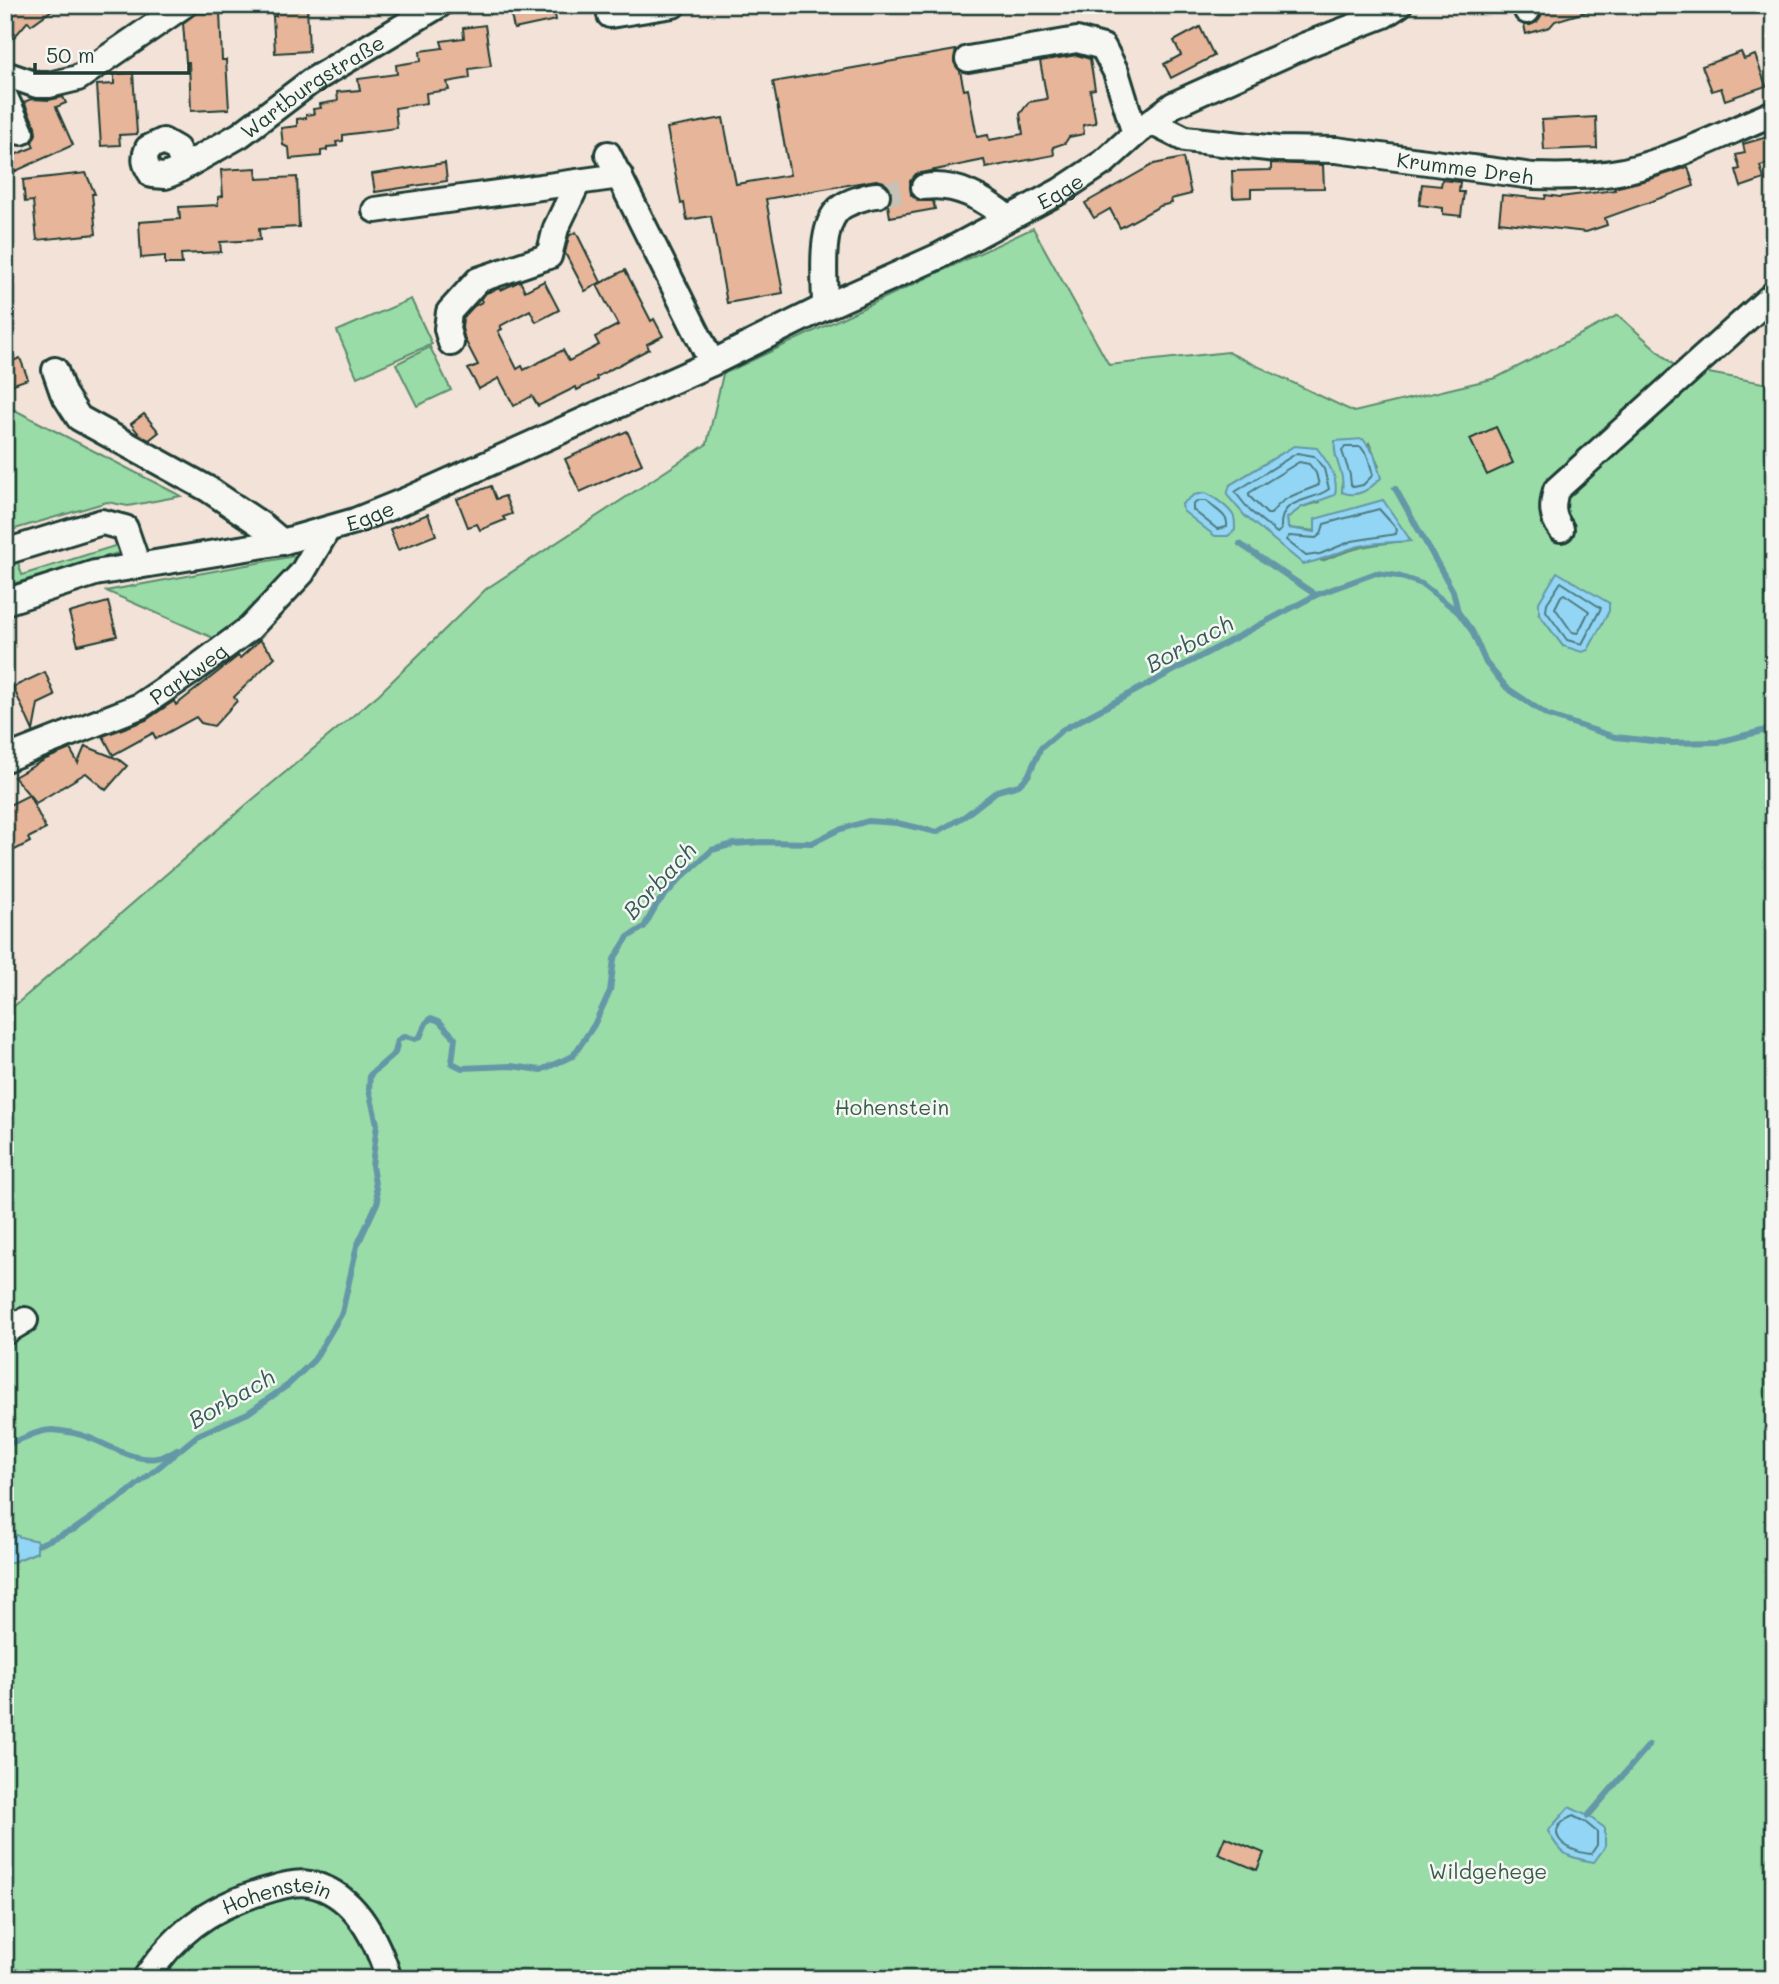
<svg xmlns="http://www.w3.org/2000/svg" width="1779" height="1984" font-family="Mali,sans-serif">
<rect width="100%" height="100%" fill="#f2e2d7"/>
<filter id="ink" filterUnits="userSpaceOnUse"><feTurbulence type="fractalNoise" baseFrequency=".0143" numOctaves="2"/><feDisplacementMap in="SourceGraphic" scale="14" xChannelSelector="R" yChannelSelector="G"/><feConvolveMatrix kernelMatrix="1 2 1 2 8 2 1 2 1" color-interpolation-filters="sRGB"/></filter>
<g filter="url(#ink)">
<g fill="#99dca7" stroke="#5c8c6e" stroke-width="2" fill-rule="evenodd">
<path d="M1033,228l76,137 119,-13 126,60 142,-34 122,-63 58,52 98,18v1594h-1769v-414l32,-13v-11c-12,-3 -24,-4 -32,-14v-513l241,-209 133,-111 107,-105 221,-145 16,-70zM1369,443l10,23 -37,26 1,-15zM1293,447l27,55 -18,5 -15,11 1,10 122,13c-36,2 -55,6 -88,20l-92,-76zM1604,601l5,2 -46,43 -24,-32z"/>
<path d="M411,299l21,45 -75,33 -20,-46z"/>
<path d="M430,347l21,43 -34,16 -21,-42z"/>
<path d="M5,405l176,91 -53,10 -21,-4 -99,29 -3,3z"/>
<path d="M124,543l1,8 -120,35v-28l10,-5 7,22z"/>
<path d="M311,553l-47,47 -46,40 -112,-49z"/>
</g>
<g fill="#93d5f4" stroke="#6598a7" stroke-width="2">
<path d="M1363,439l11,15 7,24c-11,11 -24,21 -39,14 4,-19 -10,-33 -7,-51z"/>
<path d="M1294,446l23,2c11,15 22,29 18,47l-33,12 -15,11 1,10 27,4v-13l68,-19 28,41c-18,1 -37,1 -55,6 -19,5 -34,14 -53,17l-58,-48 -18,-21 3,-10z"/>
<path d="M1205,493c8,3 26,16 29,24 1,3 1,9 1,13l-7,6h-13l-32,-25 -1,-7 12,-9z"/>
<path d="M1557,572l52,31v8l-21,39 -6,2 -19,-6 -24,-32v-12z"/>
<path d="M5,1527c8,10 20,11 32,14v11l-32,13z"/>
<path d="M1569,1807l19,9 17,12v19l-11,15c-27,-5 -33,-6 -46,-31z"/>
</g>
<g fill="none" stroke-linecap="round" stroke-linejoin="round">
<g stroke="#4d7a81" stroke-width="2">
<path d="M1345,447h16l7,10 5,18 -10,10 -9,2 -3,-2 -1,-10 -8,-24z"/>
<path d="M1297,453l17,3 10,13 5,20c-20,15 -50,7 -48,41l-4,3 -27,-22 -15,-19z"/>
<path d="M1299,462l10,2 7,9 3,12c-18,8 -37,11 -48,29h-4l-18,-18v-3z"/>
<path d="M1198,501h9c7,9 22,13 20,26l-10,2 -24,-19v-5z"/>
<path d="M1379,509l18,20 -1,5 -44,7 -32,13 -14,2 -20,-16 3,-4 27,2 5,-4 3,-10z"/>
<path d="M1561,582l40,26 -19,36 -15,-4 -21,-29 1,-8z"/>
<path d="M1564,594l25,17 -11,22 -6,-1 -17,-24 6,-12z"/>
<path d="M1573,1816l12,6 12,10v13l-6,9c-27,-2 -51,-24 -18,-38z"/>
</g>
<g stroke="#6598a7" stroke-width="6">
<path d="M1395,488l58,103 5,21"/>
<path d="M1240,544l76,51"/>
<path d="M5,1444c17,-3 30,-14 47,-14 13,1 26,3 38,8 21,8 44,24 67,20 7,-1 14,-5 20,-9"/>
<path d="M38,1545l37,-16 52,-36 71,-58 50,-22 40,-28 26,-25 28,-47 15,-67 21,-45 -6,-35 5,-42 -8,-34 1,-15 25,-22 3,-13 7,-4 10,3 5,-2 6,-14 5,-5 8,3 16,17 -3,25 10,5 49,-2 30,4 32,-14 21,-31 16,-34 4,-32 14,-22 16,-10 13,-23 24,-26 31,-28 21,-6 29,-2 50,1 26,-13 30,-9 29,2 40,9 28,-16 32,-25 22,-6 9,-9 13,-28 21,-18 254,-135 60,-22 22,3 24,8 36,28 14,19 14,32 21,25 40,27 68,22 56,6 47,-1 56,-14"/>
<path d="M1588,1816l61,-71"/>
</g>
</g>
<g fill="#e7b599" stroke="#1f3d34" stroke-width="2">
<path d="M5,5h54l-28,20 -3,-4 -23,27z"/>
<path d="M275,5h32l2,46 -34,2 -2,-37h3z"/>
<path d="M509,5h44l3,15 -42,9z"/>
<path d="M1541,5h53l1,4 -40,12 -5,6 -24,7 -2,-9h6l7,-3 4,-6z"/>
<path d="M220,12l2,48h4l3,49 -38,2 -2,-49h-3l-3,-39 13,-10z"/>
<path d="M485,25l6,41 -22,3 1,9 -23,4 2,8 -23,3 1,10 -32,5 2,20 -54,7v6l-7,1 1,4 -10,1v3l-6,1v5l-31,3 -1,-11 -6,-3 -2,-17 16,-2v-7l9,-1v-3l8,-1 -1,-5 8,-1 -1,-4 18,-3 -1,-9 23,-2 -2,-11 39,-5 -1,-9 25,-4 -1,-10 23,-3 -2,-7 23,-3 -1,-10z"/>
<path d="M1200,27l14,29 -43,22 -7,-14 17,-9 -7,-14z"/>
<path d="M956,50l-2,12 6,9 4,19 4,-1 9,48 11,-2 1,5 34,-6 -3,-20 9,-12 18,-3 -7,-38 37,-6 13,4 5,30 -5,1 6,33 -13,2 1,9 -15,3 -4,6 -12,4 1,8 -68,13 -2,-8 -68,14 -6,7 1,14 7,6h15l2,8 -45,8 -2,-12 4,-10 -2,-7 -6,-6 -8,-2 -110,19 17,94 -56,10 -16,-87 -24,4 -3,-17 -3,1 -14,-76 56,-10 13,66 54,-9 -17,-93z"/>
<path d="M1741,52l3,7 11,-4 11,31 -41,14 -4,-12 -9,3 -10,-25z"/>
<path d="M133,73l4,61 -18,1 1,10 -19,1 -4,-61 17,-1v-10z"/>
<path d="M63,97l3,6 -10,4 17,38 -68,31v-17l29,-12 -2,-5 4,-8 -1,-8 -11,-24 7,-3 18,1z"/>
<path d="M1596,117l1,31 -53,2 -2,-30z"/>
<path d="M1774,135v27l-14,4 4,13 -23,8 -5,-17 4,-1 -4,-14 9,-2 -2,-9z"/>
<path d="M1183,158l8,36 -20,5 1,4 -12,3 -40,22 -10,-19 -16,9 -9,-15 69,-39z"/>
<path d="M445,163l2,18 -72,11 -3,-18z"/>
<path d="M1271,163l52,2 1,23 -73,1v8l-18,1 -1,-27 39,-1z"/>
<path d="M1688,167l6,19 -89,32 2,7 -21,7 -87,-10 3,-27 43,4 1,-4 14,2 55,-7 -1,-2 33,-8z"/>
<path d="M256,168l1,11 40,-2 2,50 -40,2 1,11 -40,2 1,10 -40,2 1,10h-17v-8l-24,2 -2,-36 41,-3 -1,-12 39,-2v-8l5,-1 -2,-26z"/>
<path d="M86,173l9,21h-3l4,40 -59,6 -4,-39 -8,1 -2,-22z"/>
<path d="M1442,180l18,2 -1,10h5l-3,24 -18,-2v-6l-24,-3 3,-21 19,2z"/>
<path d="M576,232l25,50 -16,9 -20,-38 4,-17z"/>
<path d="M625,270l26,51 3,-2 9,17 -16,8 2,5 -53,28 1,3 -20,10 -1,-3 -38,19 -6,-10 -18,10 -15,-28 -20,11 -11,-20 10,-4 -13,-25 -3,-12 1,-10 11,-12 8,-4 -1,-3 5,-6 14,-5 1,2 19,-9 5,10 19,-10 15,29 -23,12 -6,-12 -30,16 2,3 -4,2 19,38 5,-3 2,4 39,-20 6,11 30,-16 -4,-8 23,-12 -21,-40z"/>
<path d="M20,358l8,21 -23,8v-23z"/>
<path d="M144,414l15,18 -10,8 -10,-6 -8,-10z"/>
<path d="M1496,427l17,36 -26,12 -17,-36z"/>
<path d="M627,431l15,33 -62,28 -15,-33z"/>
<path d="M491,486l5,13 9,-3 7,18 -9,3 2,3 -25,10 -3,-6 -9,3 -11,-28z"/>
<path d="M428,514l8,21 -38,15 -8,-21z"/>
<path d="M108,602l9,34 -39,9 -9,-32z"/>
<path d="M260,640l15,17 -41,40 3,4 -23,25 -13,-3 -5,-6 -40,22 -3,-6 -40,22 -10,-19 43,-16 28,-19 2,4 62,-49 2,2z"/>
<path d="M45,672l10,24 -17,8 -5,27 -20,-44z"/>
<path d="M85,746l33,13 9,7 -21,24 -20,-17 -50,30 -22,-26 32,-18 24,-10 8,14z"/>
<path d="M29,795l17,34 -18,9 2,4 -17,9 -2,-4 -6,3v-43z"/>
<path d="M1225,1837l39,16 -7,17 -39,-16z"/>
</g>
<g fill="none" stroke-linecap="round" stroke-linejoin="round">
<path stroke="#c8c1b6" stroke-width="24" stroke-dasharray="24 12" stroke-linecap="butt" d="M877,195l47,-8"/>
<defs>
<g id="minor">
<path d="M1526,5l1,6"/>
<path d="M610,15l63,-10"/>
<path d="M968,59l109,-19 26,7 13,25 19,62"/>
<path d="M5,74l32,11h12l29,-7 106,-73"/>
<path d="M5,97l16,35"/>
<path id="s1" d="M1151,122l34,17 92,10 59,1 197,26c29,1 61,1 91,-5 51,-12 101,-38 150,-58"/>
<path d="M608,154l104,209"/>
<path id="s2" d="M184,166l-7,-17 -14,-8 -15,7c-5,11 -3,17 4,27l13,1 10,-4 65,-37 70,-53 129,-77"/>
<path d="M924,187c32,-5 60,12 84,31"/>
<path d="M375,210l245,-34"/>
<path d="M825,307c0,-26 -6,-76 12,-96 5,-6 12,-8 19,-11 7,-2 13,-5 21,-5"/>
<path d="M451,343l-4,-14 2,-17 29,-32 71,-24 7,-28 22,-46"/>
<path d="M55,370l8,23 16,25 129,71 55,37 19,16"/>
<path d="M1561,529c-10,-13 -9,-24 -5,-39l218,-196"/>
<path d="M5,552l97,-30 23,6 13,38"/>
<path id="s3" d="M5,602l90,-29 187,-31 73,-21 52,-21 305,-137 113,-56 112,-50 123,-66 44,-29 31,-28 38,-29 133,-60 78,-30 15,-10"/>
<path id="s4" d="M5,759l135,-53 52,-35 58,-43 52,-55 25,-43"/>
<path d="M5,1332l20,-12"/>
<path id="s5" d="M145,1979c30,-45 62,-70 113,-86 17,-5 35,-12 52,-9 45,9 67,56 79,95"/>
</g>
</defs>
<use href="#minor" stroke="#1f3d34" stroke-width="30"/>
<use href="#minor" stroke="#f6f6f2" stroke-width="24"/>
</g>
</g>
<g text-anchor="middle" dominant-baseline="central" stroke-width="5" stroke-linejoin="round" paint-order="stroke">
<g font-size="21" fill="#1f3d34" stroke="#f6f6f2">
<text stroke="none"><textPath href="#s2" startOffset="266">Wartburgstraße</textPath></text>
<text stroke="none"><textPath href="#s1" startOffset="320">Krumme Dreh</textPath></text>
<text stroke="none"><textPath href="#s3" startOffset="1139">Egge</textPath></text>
<text stroke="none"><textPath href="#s3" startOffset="376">Egge</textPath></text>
<text stroke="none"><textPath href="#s4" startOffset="203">Parkweg</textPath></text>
<text stroke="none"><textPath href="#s5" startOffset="164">Hohenstein</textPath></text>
</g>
<g font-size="21" fill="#375d4b" stroke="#f6f6f2">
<text x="892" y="1106">Hohenstein</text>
<text x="1488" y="1870">Wildgehege</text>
</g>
<g font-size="23" font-style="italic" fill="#365b5a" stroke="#f6f6f2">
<text transform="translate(1189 643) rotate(-28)">Borbach</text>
<text transform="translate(659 880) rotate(-47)">Borbach</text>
<text transform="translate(231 1398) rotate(-30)">Borbach</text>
</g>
</g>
<rect width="1779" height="1984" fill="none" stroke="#f6f6f2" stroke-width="28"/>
<rect x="14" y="14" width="1751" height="1956" fill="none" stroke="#1f3d34" stroke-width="2.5" filter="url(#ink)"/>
<path d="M35 63v10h154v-10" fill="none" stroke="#1f3d34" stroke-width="3.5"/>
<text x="46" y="63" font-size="21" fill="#1f3d34" stroke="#f6f6f2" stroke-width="5" paint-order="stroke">50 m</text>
</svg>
